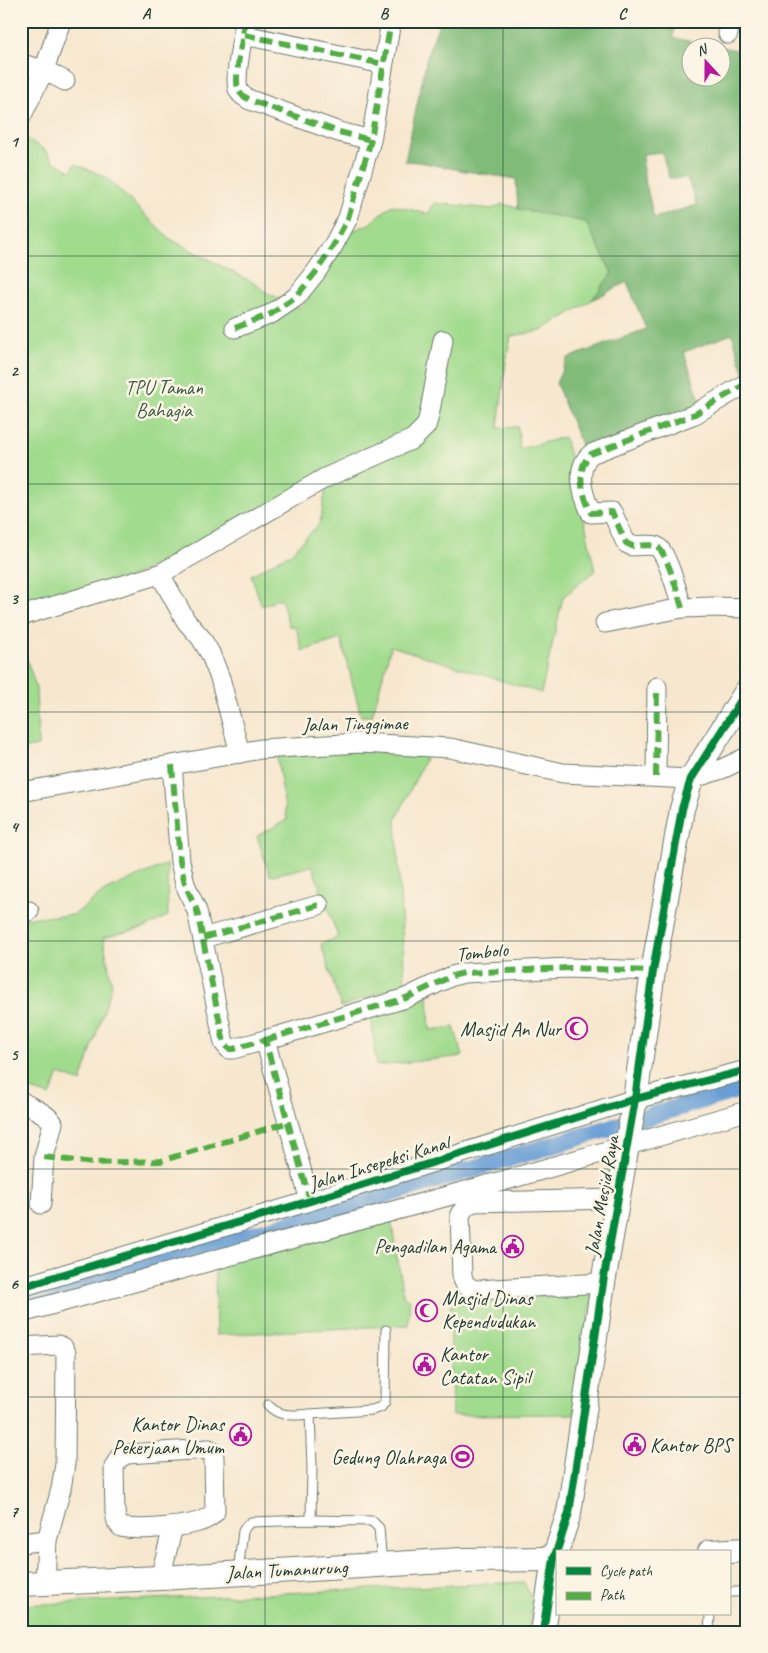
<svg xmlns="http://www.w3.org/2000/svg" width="768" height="1653" font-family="Caveat,sans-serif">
<rect width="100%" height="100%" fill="#fcf5e5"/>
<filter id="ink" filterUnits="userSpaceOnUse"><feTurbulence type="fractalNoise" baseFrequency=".02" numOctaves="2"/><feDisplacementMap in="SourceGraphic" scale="10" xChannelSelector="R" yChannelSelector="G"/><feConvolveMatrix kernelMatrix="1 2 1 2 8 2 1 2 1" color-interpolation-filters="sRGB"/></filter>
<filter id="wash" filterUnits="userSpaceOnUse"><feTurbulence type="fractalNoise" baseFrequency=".0096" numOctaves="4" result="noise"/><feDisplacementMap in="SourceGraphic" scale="20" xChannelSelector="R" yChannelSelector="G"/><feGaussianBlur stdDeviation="1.12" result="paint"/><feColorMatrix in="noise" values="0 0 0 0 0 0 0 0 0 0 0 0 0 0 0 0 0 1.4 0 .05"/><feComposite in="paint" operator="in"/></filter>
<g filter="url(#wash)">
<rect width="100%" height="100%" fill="#f7e7cf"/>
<g fill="#a1db8e" stroke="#608c61">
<path d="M21,135l25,16 7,10 18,10 4,-7 31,13 64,62 84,44 13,10 34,15 51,-77 17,-7 23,-19 36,9 7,-11 57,6 10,-5 84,18 26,51 -20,27 -51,31 -30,5 -5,25 -8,67 20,-1 2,22 44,-12 9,29 22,105 -32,26 -22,96 -150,-47 -19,70h-11l-20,-77 -39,12 -6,-24 -7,-1 -8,-28 -19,8 -11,-31 40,-22 29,-30 7,-41 -116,54 -80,41 -110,38z"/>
<path d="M21,641l15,47 2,58 -17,3z"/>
<path d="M354,750l73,5 -31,65 9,163 -64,24 -20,-63 17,-7 -26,-71 -42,10 -13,-40 30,-16 -10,-63z"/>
<path d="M167,864l1,52 -22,11 -43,11 9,47 -31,97 -22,-8 -9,22 -29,-9v-169l53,-3 32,-25z"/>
<path d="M428,995l2,35 24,-3 9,29 -87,10 -5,-52z"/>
<path d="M391,1219l13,78 6,3 -2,25 -192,10 -1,-70z"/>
<path d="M593,1291l-19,123 -122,1 -2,-110z"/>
<path d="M524,1582l9,21 -5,29h-507v-27z"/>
</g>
<path fill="#80bb79" stroke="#507c56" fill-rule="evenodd" d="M440,21h235l-2,17 74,14v324h-2l-13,-42 -48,18 17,52 -117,48 -28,-69 12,-25 78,-29 -19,-47 -35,18 20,-27 -26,-51 -68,-13 -2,-30 -51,-8 -46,-9 -14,-1 23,-108zM690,48h30v30h-30zM662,152l7,26h18l10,27 -43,13 -10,-42 -1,-22z"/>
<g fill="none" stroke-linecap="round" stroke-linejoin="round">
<path stroke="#689ed5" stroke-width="18" d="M24,1303l723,-216"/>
</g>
</g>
<g filter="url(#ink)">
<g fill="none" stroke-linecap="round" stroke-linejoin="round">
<defs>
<g id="service">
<path d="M268,1405c12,13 26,10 42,9l2,53 -1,53"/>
<path d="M310,1414l62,-4 9,-3 4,-5 1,-72"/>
<path d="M238,1572l5,-41 4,-6 4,-3 60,-2 61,1 7,7 3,37"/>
<path d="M729,1592h18"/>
<path d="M709,1632l1,-18"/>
</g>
<g id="minor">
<path d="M245,21c-2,17 -11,54 -7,68 2,6 7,8 12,11l89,32 32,8"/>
<path d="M728,34l2,-13"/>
<path d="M244,35l139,29"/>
<path d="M21,64l23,6 21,11"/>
<path d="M21,117l23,-47 17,-49"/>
<path d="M235,328l36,-14 25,-17 20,-25 17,-26 15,-28 23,-78 20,-119"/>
<path d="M160,574l26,47 15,17 9,15 10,25 20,75"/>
<path d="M682,608c-3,-11 -16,-59 -26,-62 -6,-2 -17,0 -24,0l-6,-3 -14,-31 -21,1c-8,-18 -17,-44 0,-59l104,-40 52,-31"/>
<path d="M21,616l139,-42 165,-96 88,-39 13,-13 3,-10 14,-76"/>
<path d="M605,623l77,-15 30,-1 35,1"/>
<path d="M172,765l8,96 5,23 12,27 27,132 5,6h4l32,-9 45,161"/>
<path d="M656,777l1,-90"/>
<path d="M21,792l240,-43 99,-6 90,5 113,25 128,6 31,-10 25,-12"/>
<path d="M21,912l8,-1"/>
<path d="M203,938l116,-33"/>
<path d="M265,1040l141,-42 46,-22 12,-3 104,-5 85,3"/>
<path d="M21,1101c10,7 25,11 32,22l-9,34 -3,47"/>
<path d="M603,1283l-126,7c-9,-2 -13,-5 -15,-14l-2,-62 7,-9 7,-3 143,-3"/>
<path d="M21,1287l289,-86 325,-102 112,-29"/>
<path d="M21,1313l485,-133 241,-69"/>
<path d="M21,1347l37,-2 5,2 3,6 -1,111 -4,25 -14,51 -2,44"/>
<path d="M209,1449l3,2 2,6 1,55c-3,3 -5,6 -9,7 -15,8 -69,12 -85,8l-4,-5 -2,-9 -1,-46 5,-9 8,-4z"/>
<path d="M21,1543l26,-3"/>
<path d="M160,1578l13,-51"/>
</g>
<g id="tertiary">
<path d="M710,1552l37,-2"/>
<path d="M21,1584l139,-6 301,-18 96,-1"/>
<path d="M543,1632l11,-73 15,-46 34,-230 32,-184 18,-128 29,-162 9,-30 56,-88"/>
</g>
</defs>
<use href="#service" stroke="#6b786a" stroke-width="11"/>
<use href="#minor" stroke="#6b786a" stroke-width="21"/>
<use href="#tertiary" stroke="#6b786a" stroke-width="26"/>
<use href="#service" stroke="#fff" stroke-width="9"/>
<use href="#minor" stroke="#fff" stroke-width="19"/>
<use href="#tertiary" stroke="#fff" stroke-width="24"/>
<g stroke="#52ad45" stroke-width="6" stroke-dasharray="12 6" stroke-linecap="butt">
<path d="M245,21c-2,17 -11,54 -7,68 2,6 7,8 12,11l89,32 32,8"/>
<path d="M244,35l139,29"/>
<path d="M235,328l36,-14 25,-17 20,-25 17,-26 15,-28 23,-78 20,-119"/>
<path d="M682,608c-3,-11 -16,-59 -26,-62 -6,-2 -17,0 -24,0l-6,-3 -14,-31 -21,1c-8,-18 -17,-44 0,-59l104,-40 52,-31"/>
<path d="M172,765l8,96 5,23 12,27 27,132 5,6h4l32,-9 45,161"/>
<path d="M656,777l1,-90"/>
<path d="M203,938l116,-33"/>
<path d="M265,1040l141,-42 46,-22 12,-3 104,-5 85,3"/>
<path d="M44,1157l49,6 68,-2 128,-39"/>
</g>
<defs>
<g id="cycleway">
<path d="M21,1287l289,-86 325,-102 112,-29"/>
<path d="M543,1632l11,-73 15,-46 34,-230 32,-184 18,-128 29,-162 9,-30 56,-88"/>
</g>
</defs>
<use href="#cycleway" stroke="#fcf5e5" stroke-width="11"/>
<use href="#cycleway" stroke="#00873e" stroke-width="8"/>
</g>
</g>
<path fill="none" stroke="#1f3d34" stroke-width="1" stroke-opacity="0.55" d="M265,21v1611M503,21v1611M21,256h726M21,484h726M21,712h726M21,941h726M21,1169h726M21,1397h726"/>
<defs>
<symbol id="mosque-ring" viewBox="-11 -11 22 22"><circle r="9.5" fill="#fcf5e5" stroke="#b5179e" stroke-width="1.5"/><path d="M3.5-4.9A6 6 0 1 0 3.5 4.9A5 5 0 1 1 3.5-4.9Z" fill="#b5179e"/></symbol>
<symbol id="civic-ring" viewBox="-11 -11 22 22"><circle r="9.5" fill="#fcf5e5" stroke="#b5179e" stroke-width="1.5"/><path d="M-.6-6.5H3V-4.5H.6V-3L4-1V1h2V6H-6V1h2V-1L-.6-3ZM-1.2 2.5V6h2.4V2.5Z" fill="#b5179e"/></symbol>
<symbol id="stadium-ring" viewBox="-11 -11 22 22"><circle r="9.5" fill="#fcf5e5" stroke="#b5179e" stroke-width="1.5"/><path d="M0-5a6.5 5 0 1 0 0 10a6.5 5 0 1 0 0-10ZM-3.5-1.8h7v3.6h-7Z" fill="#b5179e"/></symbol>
</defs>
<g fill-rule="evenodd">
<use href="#mosque-ring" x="564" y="1016" width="25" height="25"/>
<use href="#civic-ring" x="500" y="1234" width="25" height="25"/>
<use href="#mosque-ring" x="414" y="1298" width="25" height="25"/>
<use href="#civic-ring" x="412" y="1352" width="25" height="25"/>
<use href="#civic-ring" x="228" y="1422" width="25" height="25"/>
<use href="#civic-ring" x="622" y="1432" width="25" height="25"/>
<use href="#stadium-ring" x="450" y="1444" width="25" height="25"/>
</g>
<g text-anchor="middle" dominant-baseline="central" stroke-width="5" stroke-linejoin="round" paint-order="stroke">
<g font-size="20" fill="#395d46" stroke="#fcf5e5">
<text x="164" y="387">TPU Taman<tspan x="164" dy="23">Bahagia</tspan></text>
</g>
<g font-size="20" fill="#1f3d34" stroke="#fcf5e5">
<text transform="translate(355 724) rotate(-1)">Jalan Tinggimae</text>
<text transform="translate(482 952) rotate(-6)">Tombolo</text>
<text transform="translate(379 1163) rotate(-17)">Jalan Insepeksi Kanal</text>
<text transform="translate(602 1196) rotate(-80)">Jalan Mesjid Raya</text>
<text transform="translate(287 1570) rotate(-3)">Jalan Tumanurung</text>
</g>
<g font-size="20" fill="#1f3d34" stroke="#fcf5e5" text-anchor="end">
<text x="561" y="1029">Masjid An Nur</text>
<text x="496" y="1246">Pengadilan Agama</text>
<text x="442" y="1298" text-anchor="start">Masjid Dinas<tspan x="442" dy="23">Kependudukan</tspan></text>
<text x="440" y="1354" text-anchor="start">Kantor<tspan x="440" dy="23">Catatan Sipil</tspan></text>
<text x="224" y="1424">Kantor Dinas<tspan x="224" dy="23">Pekerjaan Umum</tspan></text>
<text x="650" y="1445" text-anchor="start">Kantor BPS</text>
<text x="446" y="1457">Gedung Olahraga</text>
</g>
</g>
<rect width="768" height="1653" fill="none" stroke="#fcf5e5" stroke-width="55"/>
<rect x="556" y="1550" width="175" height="65" fill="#fcf5e5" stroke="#a4ab9e"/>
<rect x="566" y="1567" width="25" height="8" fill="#00873e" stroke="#a4ab9e"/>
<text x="600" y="1576" font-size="15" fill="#1f3d34">Cycle path</text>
<rect x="566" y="1592" width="25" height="8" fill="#52ad45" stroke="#a4ab9e"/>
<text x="600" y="1600" font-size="15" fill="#1f3d34">Path</text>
<g transform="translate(706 62) rotate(339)"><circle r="24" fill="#fcf5e5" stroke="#a4ab9e"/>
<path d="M0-4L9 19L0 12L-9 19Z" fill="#b5179e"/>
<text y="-8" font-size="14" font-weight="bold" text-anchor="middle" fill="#1f3d34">N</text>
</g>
<rect x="28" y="28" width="712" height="1598" fill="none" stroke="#1f3d34" stroke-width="2"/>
<g font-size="16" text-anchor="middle" font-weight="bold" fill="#1f3d34">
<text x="146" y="19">A</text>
<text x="384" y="19">B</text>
<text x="622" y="19">C</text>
<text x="14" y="147">1</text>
<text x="14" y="376">2</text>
<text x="14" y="604">3</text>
<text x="14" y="832">4</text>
<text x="14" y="1060">5</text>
<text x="14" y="1289">6</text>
<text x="14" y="1517">7</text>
</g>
</svg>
